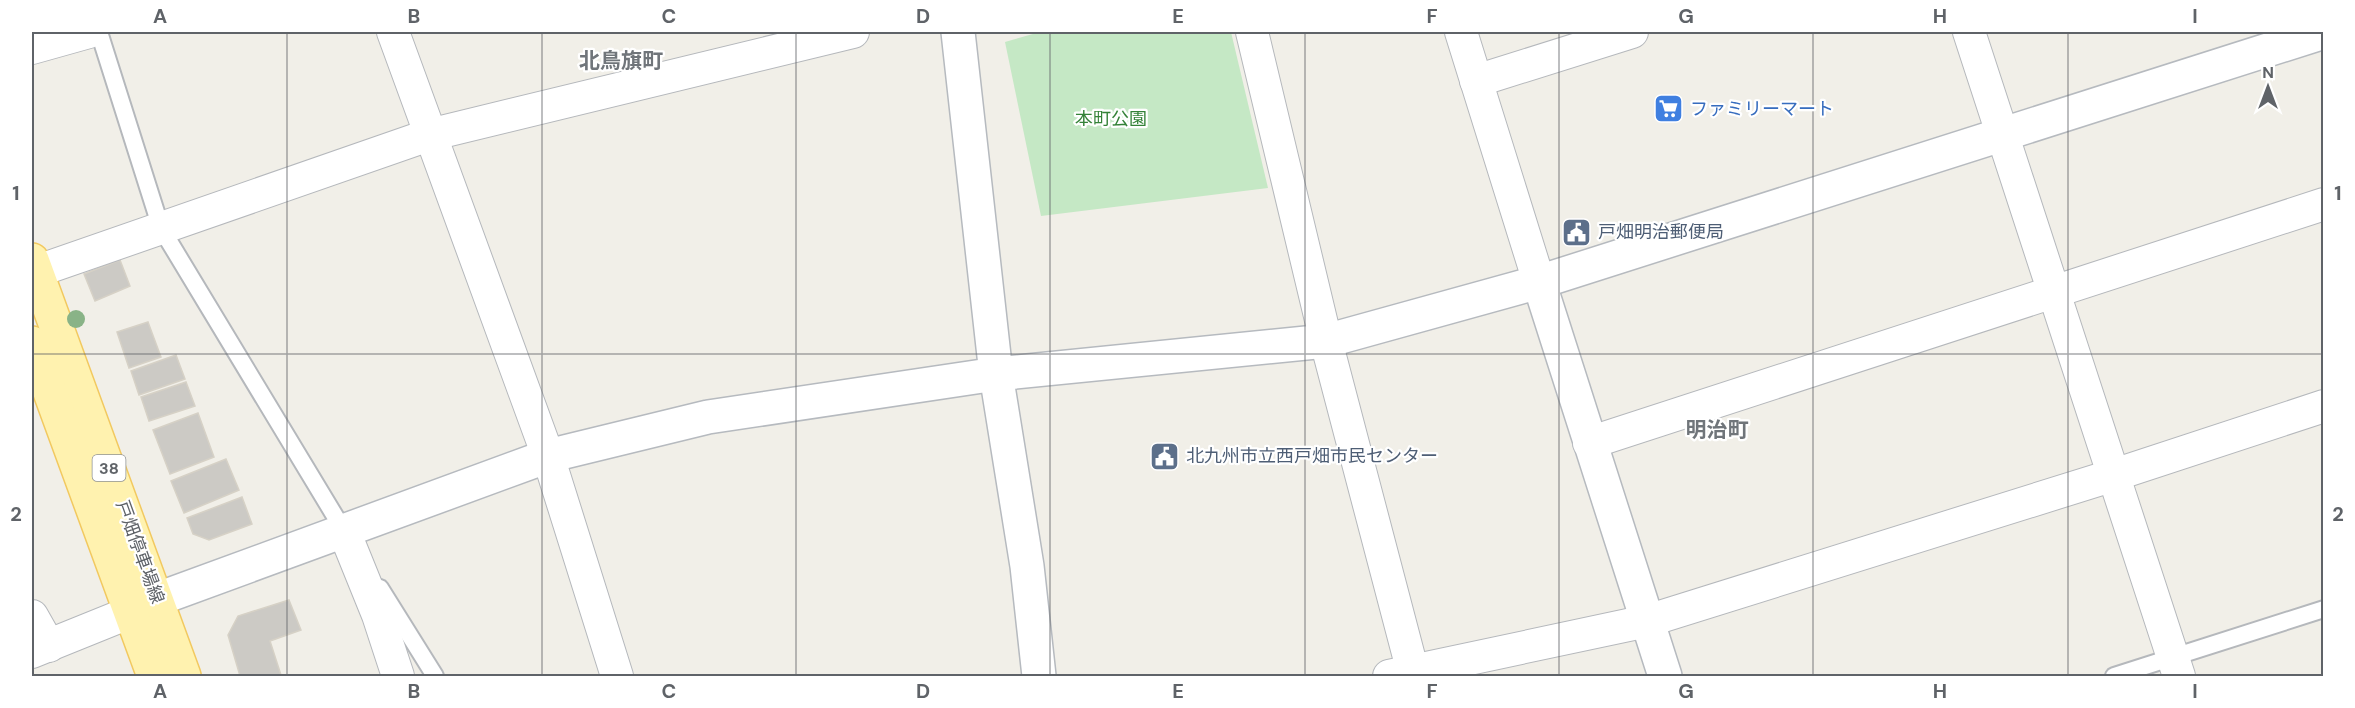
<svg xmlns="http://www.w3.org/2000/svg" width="2355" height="708" font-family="'DM Sans','Noto Sans JP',sans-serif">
<rect width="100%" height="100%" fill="#f1efe8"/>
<path fill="#c5e8c5" d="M1040,32h191l37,156 -227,28 -36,-174z"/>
<g fill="#cccac5" stroke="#d6d1c6" stroke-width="1.5">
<path d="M120,260l10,26 -35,15 -11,-27z"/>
<path d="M148,322l13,35 -32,11 -12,-36z"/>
<path d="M176,355l9,24 -46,16 -8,-24z"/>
<path d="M186,382l9,24 -46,15 -8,-24z"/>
<path d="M198,413l16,44 -44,17 -17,-44z"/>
<path d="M226,459l13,31 -55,23 -13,-32z"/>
<path d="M242,497l10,27 -43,16 -16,-6 -6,-16z"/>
<path d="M289,600l12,30 -31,11 11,34 -41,1 -12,-41 10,-19z"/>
</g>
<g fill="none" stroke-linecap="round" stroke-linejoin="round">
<defs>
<g id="lane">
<path d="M99,32l62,196 186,308"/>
<path d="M380,588l55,88"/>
<path d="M2114,676l210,-67"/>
</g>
<g id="street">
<path d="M393,32l155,424 69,220"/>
<path d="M1252,32l74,309 88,335"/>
<path d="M1461,32l78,250"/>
<path d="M1969,32l210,644"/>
<path d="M32,48l57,-16"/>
<path d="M1476,81l156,-49"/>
<path d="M32,273l397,-138 424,-103"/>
<path d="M1589,443l735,-239"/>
<path d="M344,531l34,84 20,61"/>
<path d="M32,616l17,30"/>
<path d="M32,652l99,-40"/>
<path d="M1389,676l258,-55 467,-146 210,-69"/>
</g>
<g id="secondary">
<path d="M958,32l38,342 31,192 12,110"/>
<path d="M1539,282l126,394"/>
<path d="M131,612l27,-13 390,-143 160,-39 288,-43 330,-33 213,-59 785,-250"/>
</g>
<g id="primary">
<path d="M32,260l152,416"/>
<path d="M32,343l122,333"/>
</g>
</defs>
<use href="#lane" stroke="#b5b8bc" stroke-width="20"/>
<use href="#street" stroke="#b5b8bc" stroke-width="34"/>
<use href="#secondary" stroke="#b6babf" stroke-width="36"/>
<use href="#primary" stroke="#f2c960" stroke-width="36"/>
<use href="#lane" stroke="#fff" stroke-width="16"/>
<use href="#street" stroke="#fff" stroke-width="32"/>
<use href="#secondary" stroke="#fff" stroke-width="33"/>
<use href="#primary" stroke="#fff2af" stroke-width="33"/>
</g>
<circle fill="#89b387" cx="76" cy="319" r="9"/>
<path fill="none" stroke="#5f6368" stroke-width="1.5" stroke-opacity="0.55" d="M287,32v644M542,32v644M796,32v644M1050,32v644M1305,32v644M1559,32v644M1813,32v644M2068,32v644M32,354h2292"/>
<defs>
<symbol id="supermarket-square" viewBox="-11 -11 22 22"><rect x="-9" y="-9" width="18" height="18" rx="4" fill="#3f7fe0" stroke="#fff"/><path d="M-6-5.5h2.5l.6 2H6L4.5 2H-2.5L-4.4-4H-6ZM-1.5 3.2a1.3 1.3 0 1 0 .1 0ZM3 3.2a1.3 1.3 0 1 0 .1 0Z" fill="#fff"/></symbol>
<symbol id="civic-square" viewBox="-11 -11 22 22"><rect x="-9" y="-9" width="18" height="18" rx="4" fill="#5c6f8a" stroke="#fff"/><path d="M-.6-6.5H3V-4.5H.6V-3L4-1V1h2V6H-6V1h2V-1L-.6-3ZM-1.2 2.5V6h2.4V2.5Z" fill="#fff"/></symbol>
</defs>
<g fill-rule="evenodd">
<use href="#supermarket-square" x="1652" y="92" width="33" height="33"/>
<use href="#civic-square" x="1560" y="216" width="33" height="33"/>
<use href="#civic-square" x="1148" y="440" width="33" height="33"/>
</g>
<g text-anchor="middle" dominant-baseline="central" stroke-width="4.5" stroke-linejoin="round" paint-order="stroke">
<rect fill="#fff" stroke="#8f9295" stroke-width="1.5" x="92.5" y="455" width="33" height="26" rx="4.5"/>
<g font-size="16" font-weight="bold" fill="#5f6368">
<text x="109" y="468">38</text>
</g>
<g font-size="18" fill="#366cbe" stroke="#fff" text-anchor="start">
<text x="1690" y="109">ファミリーマート</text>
</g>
<g font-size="18" fill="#348238" stroke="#fff">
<text x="1111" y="119">本町公園</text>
</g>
<g font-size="18" fill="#4e5e75" stroke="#fff" text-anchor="start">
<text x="1598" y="232">戸畑明治郵便局</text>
<text x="1186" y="456">北九州市立西戸畑市民センター</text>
</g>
<g font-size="18" fill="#5f6368" stroke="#fff">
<text transform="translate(140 552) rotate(70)">戸畑停車場線</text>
</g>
<g font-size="21" font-weight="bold" fill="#70757a" stroke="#fff">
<text x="621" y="61">北鳥旗町</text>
<text x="1717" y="430">明治町</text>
</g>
</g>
<rect width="2355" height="708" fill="none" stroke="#ffffff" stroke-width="66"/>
<g transform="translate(2268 87)" stroke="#ffffff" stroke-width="4.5" paint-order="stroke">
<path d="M0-4.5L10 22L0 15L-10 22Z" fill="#5f6368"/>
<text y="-9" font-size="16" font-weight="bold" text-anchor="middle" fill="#5f6368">N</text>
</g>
<rect x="33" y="33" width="2289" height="642" fill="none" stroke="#5f6368" stroke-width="2"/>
<g font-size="20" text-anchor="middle" font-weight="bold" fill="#5f6368">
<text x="160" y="23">A</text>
<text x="414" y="23">B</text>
<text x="669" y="23">C</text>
<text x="923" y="23">D</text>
<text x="1178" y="23">E</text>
<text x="1432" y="23">F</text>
<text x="1686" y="23">G</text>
<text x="1940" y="23">H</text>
<text x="2195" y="23">I</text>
<text x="16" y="200">1</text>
<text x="2338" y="200">1</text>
<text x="16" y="521">2</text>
<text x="2338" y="521">2</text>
<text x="160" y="698">A</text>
<text x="414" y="698">B</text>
<text x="669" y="698">C</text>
<text x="923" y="698">D</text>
<text x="1178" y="698">E</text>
<text x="1432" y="698">F</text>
<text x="1686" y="698">G</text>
<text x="1940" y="698">H</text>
<text x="2195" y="698">I</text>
</g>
</svg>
